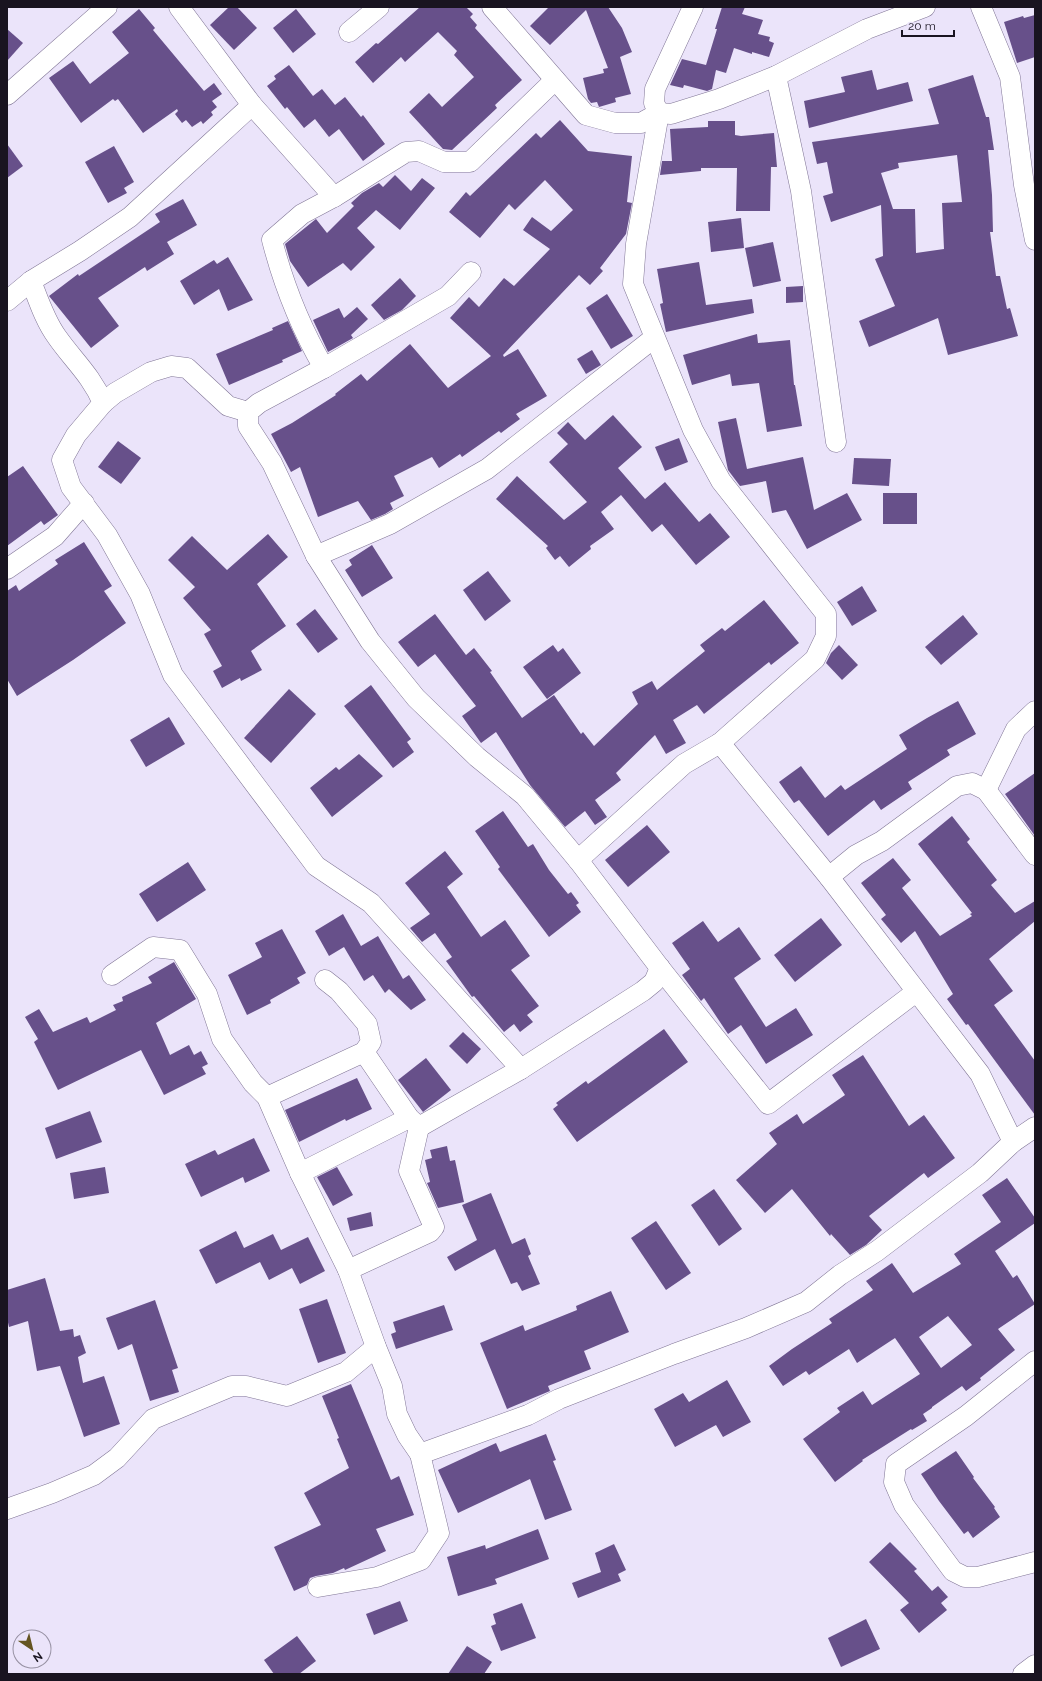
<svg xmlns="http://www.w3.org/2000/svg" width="1042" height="1681" font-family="Raleway,sans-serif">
<rect width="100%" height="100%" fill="#ebe4fa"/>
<g fill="#67508a" fill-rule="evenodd">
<path d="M229,7h8l20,21 -23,22 -24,-25z"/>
<path d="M420,7h46l7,7 -3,3 7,8 -2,3 47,52 -27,25 2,3 -45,42 -9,-1 -34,-37 20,-19 13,14 32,-30 -20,-22 3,-4 -19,-19 -33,30 -4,-5 -28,26 -18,-21 21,-19 2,1z"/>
<path d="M549,7h59l14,21 10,24 -12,5 11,37 -16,4 1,4 -17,5 -2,-5 -6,1 -3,-4 -5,-21 21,-5 -1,-4 5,-1 -22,-58 -36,35 -20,-19z"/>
<path d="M722,7h23l-3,7 21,6 -5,14 12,3 -1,4 5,2 -5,14 -17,-5v2l-18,-6 -8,25 -10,-3 -4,19 -5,2 -23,-6 -1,3 -13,-3 12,-26 24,6 11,-36h-2z"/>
<path d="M139,9l16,19 -2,2 51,61 10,-8 8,11 -10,7 5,6 -6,5 2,3 -10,9 -2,-3 -9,6 -6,-7 -4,3 -7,-9 3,-3 -1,-2 -34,24 -25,-34 -3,2 -2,-2 -32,24 -32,-45 24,-17 17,23 39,-31 -17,-21z"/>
<path d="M296,9l20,25 -23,19 -20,-25z"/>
<path d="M1035,15v42l-18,6 -13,-41 19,-6 1,2z"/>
<path d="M7,29l16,14 -16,18z"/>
<path d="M289,65l24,31 9,-7 13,16 10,-8 16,20 2,-2 22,29 -22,17 -24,-32 -10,8 -14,-18 -11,9 -17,-21 -2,2 -18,-23 9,-7 -2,-3z"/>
<path d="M872,70l5,20 31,-8 5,19 -104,27 -5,-27 41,-9 -4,-15z"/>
<path d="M973,75l13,42h3l5,33h-6l4,45 1,37h-3l6,44h4l7,33 3,-1 8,28 -70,19 -10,-37 -69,29 -10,-26 36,-15 -20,-47 8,-3 -2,-51 -50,17 -8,-26 10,-3 -6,-31 -10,2 -5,-22 127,-18 -11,-35zM957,155l5,47 -20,1 2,46 -28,4 -1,-44h-22l-12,-36 18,-5 -1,-5z"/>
<path d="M560,120l28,31 44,5 -5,46 5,1 -6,31 -26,34 3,3 -13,14 -11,-10 -76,80 1,2 14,-8 29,47 -31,18 4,5 -19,14 -2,-2 -37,26 -2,-3 -21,14 -7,-11 -38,19 10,20 -14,7 3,6 -8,5 -14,6 -13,-19 -40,16 -18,-50 -9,5 -20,-38 21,-11 44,-28 -1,-1 26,-20 6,7 43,-37 38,44 43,-32 -41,-38 19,-21 10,10 25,-29 10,8 36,-37 -27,-19 9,-13 19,14 22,-21 -28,-30 -30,30 -6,-6 -29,34 -31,-26 17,-20 4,4 66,-63 5,5z"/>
<path d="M708,121h27v14l6,1 33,-3 3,34h-6l-1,44h-34l1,-43h-36v3l-41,4 2,-14h10l-2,-32 38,-2z"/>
<path d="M7,144l16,22 -16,12z"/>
<path d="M114,146l20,36 -10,6 3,5 -19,10 -23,-41z"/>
<path d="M395,175l16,16 11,-13 13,10 -35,42 -24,-20 -19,18 18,19 -24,24 -8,-8 -35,24 -18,-26 -5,-17 31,-25 11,14 27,-27 -3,-3 11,-10 17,-10 4,4z"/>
<path d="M183,199l14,26 -30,17 7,12 -27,17 -2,-4 -47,31 21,28 -28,22 -42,-52 29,-22 1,2 81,-54 -5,-8z"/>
<path d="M741,218l3,30 -33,4 -3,-30z"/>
<path d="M773,242l8,39 -28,6 -8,-39z"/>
<path d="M228,257l25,43 -25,11 -9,-22 -25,16 -14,-24 34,-21 3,4z"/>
<path d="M699,262l7,43 46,-6 2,14 -88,19 -6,-28 3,-1 -6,-34z"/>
<path d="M400,278l16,18 -14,14 -18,10 -13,-15z"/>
<path d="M803,286v16l-17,1v-16z"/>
<path d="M607,294l26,42 -22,13 -25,-41z"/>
<path d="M357,307l11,12 -17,16 2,3 -25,14 -15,-32 26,-12 5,10z"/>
<path d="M288,321l14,30 -20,9 1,2 -54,23 -13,-31 57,-24 -1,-2z"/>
<path d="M757,334l1,9 32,-3 4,45h1l7,41 -35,6 -8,-49 -27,3 -2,-12 -38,11 -9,-30z"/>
<path d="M592,350l9,15 -15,9 -9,-15z"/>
<path d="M613,415l29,32 -24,21 27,31 20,-17 34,40 11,-9 20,24 -34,28 -34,-41 -10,8 -31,-37 -20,17 13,17 -24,17 1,3 -22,18 -9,-11 -5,4 -9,-12 2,-2 -52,-47 21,-23 47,44 23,-18 -38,-40 19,-18 -11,-11 11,-11 17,18z"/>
<path d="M736,418l11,51 56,-12 11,53 33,-17 15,27 -55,29 -21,-39 -14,3 -6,-32 -26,5 -12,-16 -10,-48z"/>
<path d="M679,438l9,24 -23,9 -10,-24z"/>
<path d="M118,441l23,17 -20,26 -23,-17z"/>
<path d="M854,458l37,1 -2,27 -37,-2z"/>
<path d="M23,466l35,49 -14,10 -3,-4 -34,25v-69z"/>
<rect x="883" y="493" width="34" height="31"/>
<path d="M268,534l20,23 -31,27 29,42 -35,25 11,19 -21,11 -1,-3 -18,10 -9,-17 9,-5 -18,-32 7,-4 -28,-32 12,-11 -27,-27 24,-24 35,34z"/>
<path d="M84,542l28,44 -8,5 22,32 -53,37 -56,36 -10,-17v-88l9,-6 3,6 39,-27 -3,-4z"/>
<path d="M372,545l21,33 -31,19 -17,-27 7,-5 -3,-5z"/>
<path d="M488,571l23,30 -26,20 -22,-31z"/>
<path d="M862,586l15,25 -25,15 -15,-24z"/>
<path d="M764,600l35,43 -28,22 -2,-3 -65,52 -7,-9 -24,15 13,23 -20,11 -11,-19 -39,38 5,7 -26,20 12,17 -12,8 -10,-14 -20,16 -35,-42 -34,-53 -15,11 -19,-27 14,-10 -41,-52 -17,13 -20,-25 37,-28 31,41 8,-7 18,23 -2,1 32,46 32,-23 27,39 2,-2 11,14 44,-42 -6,-12 20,-11 5,9 48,-39 -5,-6 22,-17 3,3z"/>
<path d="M315,609l23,30 -20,14 -22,-29z"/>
<path d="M963,615l15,19 -37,31 -16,-18z"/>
<path d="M553,645l5,7 5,-4 18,25 -34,26 -24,-32z"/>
<path d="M839,645l19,20 -16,15 -16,-17 5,-10z"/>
<path d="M371,685l40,54 -4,3 7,10 -21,16 -49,-62z"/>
<path d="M289,689l27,25 -45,49 -27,-25z"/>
<path d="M958,701l18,33 -29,16 3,5 -42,27 4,7 -31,21 -7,-10 -46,36 -29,-36 -5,3 -15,-21 22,-16 24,32 16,-13 4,5 62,-41 -8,-14 28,-17z"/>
<path d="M169,717l16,27 -39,23 -16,-27z"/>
<path d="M359,754l24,22 -51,41 -22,-29 26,-21 3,3z"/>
<path d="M1035,773v63l-30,-42z"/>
<path d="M503,811l25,36 5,-3 16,26 19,24 3,-2 8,11 -3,2 5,7 -32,25 -51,-68 2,-2 -25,-36z"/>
<path d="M952,816l18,23 -3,3 30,38 -6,5 24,28 20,-12v20l-46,38 24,32 -19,14 41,56v54l-67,-91 -2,1 -19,-26 6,-5 -38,-63 -14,12 -20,-24 5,-4 -25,-32 32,-25 18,22 -9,8 38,48 32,-20 -2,-2 2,-1 -54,-69z"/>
<path d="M647,825l23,27 -42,35 -23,-27z"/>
<path d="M445,851l18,23 -16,13 34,50 24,-17 25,36 -19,14 28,36 -12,9 6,7 -13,10 -6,-8 -10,8 -30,-36 -2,1 -26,-36 6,-4 -17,-24 -13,9 -12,-14 20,-14 -25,-31z"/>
<path d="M188,862l18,28 -49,32 -18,-28z"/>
<path d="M343,914l18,32 17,-10 25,43 6,-4 17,25 -15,10 -22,-21 -4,4 -12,-18 -9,6 -20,-34 -15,9 -14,-25z"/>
<path d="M821,918l21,27 -47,37 -21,-27z"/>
<path d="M703,921l15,21 21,-15 22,32 -27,19 32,49 30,-19 17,27 -47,29 -25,-39 -13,9 -24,-36 -3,3 -19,-26 8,-6 -18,-26z"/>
<path d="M282,929l24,44 -9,5 3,5 -30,17 1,3 -24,12 -19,-40 34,-18 -7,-14z"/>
<path d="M174,962l22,37 -40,24 14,32 19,-10 5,10 7,-4 7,13 -6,3 4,7 -42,21 -23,-45 -83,40 -24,-48 4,-3 -13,-22 14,-8 14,23 34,-15 3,6 26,-13 -3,-5 10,-4 -1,-4 30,-14 -4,-6z"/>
<path d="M664,1029l24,33 -111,80 -24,-33 5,-4 -2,-2 30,-22 2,3z"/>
<path d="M463,1032l18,17 -14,15 -18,-18z"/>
<path d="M863,1055l46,71 15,-11 31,43 -27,20 -4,-5 -55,43 13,14 -16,15 -16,10 -19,-21 -1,2 -38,-47 -27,24 -29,-33 41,-36 -8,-11 28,-19 6,10 42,-29 -13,-20z"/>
<path d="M426,1058l25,32 -28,22 -25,-32z"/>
<path d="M357,1078l15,31 -26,12 -1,-2 -46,23 -14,-32z"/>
<path d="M90,1111l12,31 -46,17 -11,-31z"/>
<path d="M254,1138l16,33 -25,12 -2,-6 -42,20 -16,-33 30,-14 3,5z"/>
<path d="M447,1146l3,15 5,-1 9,42 -26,6 -11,-25 3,-1 -5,-22 7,-2 -2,-8z"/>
<path d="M105,1167l4,26 -35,6 -4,-26z"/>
<path d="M337,1167l16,28 -20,11 -16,-29z"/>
<path d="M1007,1178l28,40v5l-40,28 18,27 4,-3 18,29 -37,25 17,21 -35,28 1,2 -15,11 -4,-5 -30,21v1l-9,6 4,7 -15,9 -1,-1 -49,31 1,1 -28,21 -32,-43 37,-27 -3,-4 26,-17 9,14 48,-31 -25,-36 -38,25 -8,-14 -40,26 -3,-4 -23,15 -14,-20 23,-17 40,-26 -3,-4 44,-29 -7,-9 26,-18 21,30 48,-29 -7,-10 47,-32 -19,-27zM948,1316l24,29 -31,23 -22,-31z"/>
<path d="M714,1189l28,40 -23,17 -28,-41z"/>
<path d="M491,1193l21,51 13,-6 6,16 -3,2 12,28 -18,7 -5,-9 -6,2 -16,-35 -40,22 -8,-14 30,-17 -15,-35z"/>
<path d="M371,1212l2,14 -23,5 -3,-13z"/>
<path d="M656,1221l35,52 -25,17 -35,-52z"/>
<path d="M236,1231l8,17 29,-14 8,16 27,-13 17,34 -25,13 -8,-16 -23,12 -9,-18 -44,22 -17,-34z"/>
<path d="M45,1278l15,53 13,-2 1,8 6,-2 6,18 -8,4 5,26 21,-7 16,48 -36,13 -24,-71 -23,5 -9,-50 -19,6 -2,-9v-28z"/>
<path d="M611,1291l18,41 -45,19 7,18 -43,17 2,5 -43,18 -27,-66 43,-18 2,6 52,-21 -1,-4z"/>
<path d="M327,1299l19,54 -28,10 -19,-54z"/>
<path d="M155,1300l23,68 -6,2 7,22 -29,9 -18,-57 -14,6 -12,-32z"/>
<path d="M444,1305l9,25 -57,19 -5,-15 5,-2 -3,-10z"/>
<path d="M727,1380l24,42 -28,15 -7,-12 -41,22 -21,-38 29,-16 6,9z"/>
<path d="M351,1384l40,96 8,-4 15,39 -38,14 10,22 -41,19 -1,-2 -11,5 -17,3 -6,2 -3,7 -13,6 -20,-44 47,-22 -17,-32 45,-25 -12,-29 2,-1 -17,-42z"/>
<path d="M546,1434l10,26 -3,1 19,49 -27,10 -15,-41 -72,34 -20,-43 58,-27 4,9z"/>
<path d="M956,1451l18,26 -1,1 22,29 -1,1 6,9 -27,21 -5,-7 -4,3 -25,-33 -18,-27z"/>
<path d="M538,1529l11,30 -54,20 2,5 -39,12 -11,-39 38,-12 1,4z"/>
<path d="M890,1542l27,27 -3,2 18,20 6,-5 10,11 -7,6 6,7 -28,23 -19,-23 9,-7 -40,-41z"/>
<path d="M614,1544l12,26 -8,4 3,7 -43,17 -6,-15 29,-11 -6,-19z"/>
<path d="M400,1601l8,20 -34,14 -8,-21z"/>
<path d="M522,1603l14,35 -35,13 -10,-25 5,-2 -3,-10z"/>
<path d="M866,1619l14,30 -39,18 -13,-29z"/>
<path d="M297,1636l19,25 -17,13h-25l-10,-14z"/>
<path d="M467,1646l25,16 -8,12h-36z"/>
</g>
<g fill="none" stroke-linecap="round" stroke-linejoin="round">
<defs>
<g id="street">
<path d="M179,7l73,98 82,92"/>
<path d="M492,7l94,108 29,8h26l18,-10 12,1 48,-15 57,-23 91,-47 58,-22"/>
<path d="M981,7l29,70 14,108 11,55"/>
<path d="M349,32l30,-25"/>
<path d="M776,76l25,115 35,251"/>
<path d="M7,95l100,-88"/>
<path d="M471,272l-23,24 -124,72 -65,35 -11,9v14l24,37 44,93 54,85 46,57 61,59 48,39 53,64 82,108 108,136 148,-112"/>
<path d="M31,281c7,18 14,40 26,56 16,23 34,38 46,66l-27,32 -14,25 9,27 36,48 33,59 33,81 143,191 55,37 150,166"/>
<path d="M7,301l24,-20 49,-30 50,-34 122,-112"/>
<path d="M324,368c-22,-38 -41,-85 -52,-128l30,-26 32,-17 72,-45 13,-1 25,11h26l85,-82"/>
<path d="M103,403l12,-10 36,-21 20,-6 16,2 41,38 20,6"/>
<path d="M316,556l74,-32 97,-55 167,-131"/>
<path d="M7,569l48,-33 29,-33"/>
<path d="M720,743l109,134 151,197 33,68"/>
<path d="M986,790l30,-61 19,-18"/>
<path d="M578,860l106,-96 36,-21 95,-84 11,-23v-22l-105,-133 -28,-51 -60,-146 3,-40 23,-131 -5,-10 1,-14 38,-82"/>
<path d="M829,877l27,-22 26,-14 75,-55 15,-3 14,7 49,65"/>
<path d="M112,975l41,-28 27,3 27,44 15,45 31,44 14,14 33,76 48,97 28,77 16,39 5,28 10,21 13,19 19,79 -18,27 -44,17 -59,10"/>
<path d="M364,1052l45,66 10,9 102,-58 122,-78 11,-9 6,-14"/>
<path d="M267,1097l97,-45 7,-10 -4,-18 -28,-33 -14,-11"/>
<path d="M300,1173l109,-55"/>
<path d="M348,1270l82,-38 4,-5 -25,-56 10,-44"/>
<path d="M1035,1361l-69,55 -70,48 -2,18 10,23 49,66 12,6h13l57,-15"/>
<path d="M420,1454l108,-39 31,-16 115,-45 72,-26 60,-26 34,-27 37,-24 103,-78 33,-31 22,-15"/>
<path d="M7,1509l45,-16 42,-18 23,-17 36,-39 79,-33h14l41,10 59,-24 30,-25"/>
<path d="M1023,1674l12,-9"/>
</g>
</defs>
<use href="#street" stroke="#817696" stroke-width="21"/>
<use href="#street" stroke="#fff" stroke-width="20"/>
</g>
<rect width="1042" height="1681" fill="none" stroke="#191420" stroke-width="16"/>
<g transform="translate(32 1649) rotate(145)"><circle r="19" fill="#ebe4fa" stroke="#9791a3"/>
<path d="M0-3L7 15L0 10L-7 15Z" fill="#645421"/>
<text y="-6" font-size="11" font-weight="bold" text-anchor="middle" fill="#191420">N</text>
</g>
<path d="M902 30v6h52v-6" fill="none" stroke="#191420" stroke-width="2"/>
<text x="908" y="30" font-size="12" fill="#191420" stroke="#ebe4fa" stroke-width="3" paint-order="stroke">20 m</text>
</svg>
